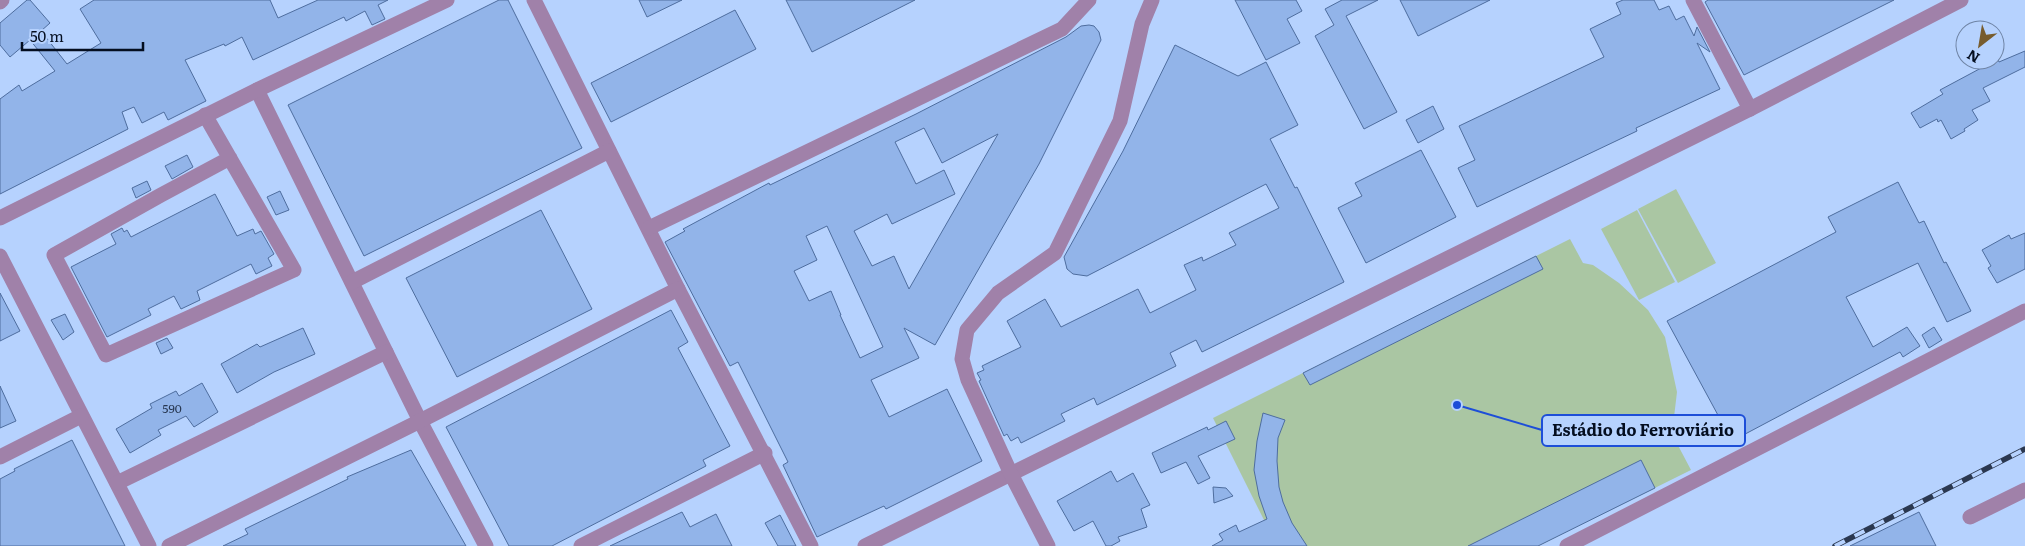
<svg xmlns="http://www.w3.org/2000/svg" width="2025" height="546" font-family="Literata,serif">
<rect width="100%" height="100%" fill="#b6d2fe"/>
<g fill="#aac6a3">
<path d="M1676,189l40,74 -38,20 -40,-74z"/>
<path d="M1637,210l38,72 -36,18 -38,-71z"/>
<path d="M1570,239l13,24 10,2 26,18 29,27 17,27 12,55 -5,42 19,36 -153,76h-261l-64,-128z"/>
</g>
<g fill="#92b4e9" stroke="#4e6d9e" fill-rule="evenodd">
<path d="M27,0h3l20,23 -9,8 26,33 34,-21 -21,-34 14,-9h176l8,18 40,-18h70l-10,5 7,14 -13,6 -7,-14 -19,10 -2,-4 -91,43 -11,-23 -17,9 -1,-2 -39,16 21,41 -38,19 -4,-8 -22,11 -8,-16 -12,5 6,17 -128,65v-95l19,-14 3,6 33,-20 -25,-31 -20,17 -10,-12v-22z"/>
<path d="M499,0h9l74,148 -218,108 -76,-151z"/>
<path d="M639,0h43l-35,17z"/>
<path d="M786,0h129l-103,52z"/>
<path d="M1235,0h61l6,11 -15,8 13,24 -34,17z"/>
<path d="M1342,0h36l-32,16 51,96 -33,17 -49,-93 19,-11 -9,-16z"/>
<path d="M1400,0h90l-72,36z"/>
<path d="M1623,0h31l5,10 10,-4 7,14 8,-4 10,20 3,-9 13,25 -13,-9 23,46 -84,39 1,3 -160,76 -19,-39 17,-8 -16,-34 145,-69 -14,-28 31,-15 -5,-11z"/>
<path d="M1708,0h186l-150,75 -39,-73z"/>
<path d="M735,10l21,39 -145,73 -20,-39z"/>
<path d="M1089,25l5,1 5,6 2,8 -62,124 -104,181 -31,-17 15,30 -48,22 18,37 58,-28 35,72 -96,48 -2,-3 -67,31 -34,-72 5,-3 -50,-100 -8,4 -65,-124 20,-11 -2,-2 86,-46 1,2 146,-71 150,-77 15,-11zM924,128l18,35 56,-29 -89,155 -15,-33 -22,10 -18,-35 33,-17 5,10 63,-30 -11,-24 -28,14 -21,-42zM827,226l56,121 -23,11 -20,-43h1l-10,-24 -22,10 -15,-30 23,-11 -11,-24z"/>
<path d="M1175,45l63,31 28,-14 32,63 -28,14 25,49 2,-1 47,95 -142,70 -6,-12 -26,13 6,13 -79,39 -3,-7 -33,16 4,7 -44,22 -3,-6 -7,4 -4,-7 -3,2 -25,-55 2,-1 -4,-7 7,-3 -2,-4 39,-19 -14,-26 38,-22 16,28 77,-38 12,24 46,-23 -12,-25 18,-8 1,4 33,-16 -7,-12 50,-25 -13,-24 -179,92 -14,-2 -6,-5 -3,-12 59,-106z"/>
<path d="M2025,51v16l-42,21 7,13 -18,9 6,10 -14,9 1,2 -14,8 -10,-19 -3,2 -1,-3 -17,9 -9,-15 32,-19 -3,-4 58,-31 1,3z"/>
<path d="M1433,106l11,23 -26,14 -12,-23z"/>
<path d="M1421,150l35,67 -90,46 -28,-55 24,-12 -7,-13z"/>
<path d="M187,155l6,12 -21,12 -7,-13z"/>
<path d="M147,181l4,9 -15,8 -4,-10z"/>
<path d="M1898,182l21,41 5,-2 20,42 2,-1 25,49 -24,11 -29,-59 -72,34 27,50 34,-20 13,19 -17,11 -3,-5 -168,89 -65,-120 169,-89 -8,-15z"/>
<path d="M280,191l9,19 -13,5 -9,-18z"/>
<path d="M215,194l22,42 16,-7 2,5 6,-3 13,23 -6,4 4,8 -16,8 -5,-10 -54,27 3,9 -19,9 -7,-13 -26,13 3,6 -44,22 -36,-70 45,-23 -5,-10 11,-6 2,4 3,-2 4,7z"/>
<path d="M541,210l51,99 -135,68 -51,-99z"/>
<path d="M2025,233v36l-28,14 -9,-15 3,-2 -9,-16 27,-15 2,4z"/>
<path d="M1536,256l7,13 -233,116 -7,-12z"/>
<path d="M0,293l20,38 -20,10z"/>
<path d="M671,310l17,32 -10,6 52,98 -27,14 3,6 -154,80h-43l-63,-119z"/>
<path d="M65,314l9,18 -11,8 -12,-20z"/>
<path d="M1934,327l8,13 -13,8 -7,-13z"/>
<path d="M303,328l12,26 -41,18 -37,21 -16,-29 36,-20 3,3z"/>
<path d="M167,338l6,10 -12,6 -5,-11z"/>
<path d="M202,383l16,29 -24,15 -8,-11 -28,14 3,5 -31,18 -14,-24 36,-21 -2,-4 26,-13 3,5z"/>
<path d="M0,386l16,35 -16,7z"/>
<path d="M1263,413l22,7 -7,18 -1,23 2,26 4,15 9,21 15,23h-95l11,-6 -4,-6 17,-9 3,7 28,-13 -8,-23 -5,-26 3,-29z"/>
<path d="M1226,421l9,18 -37,17 12,22 -12,6 -12,-22 -25,11 -9,-20 55,-26 1,3z"/>
<path d="M72,440l53,106h-125v-67l15,-8 -1,-2z"/>
<path d="M411,450l55,96h-243l25,-12 -3,-5 103,-50 -1,-2z"/>
<path d="M1641,460l14,28 -117,58h-70z"/>
<path d="M1111,471l6,11 16,-9 17,32 -9,4 6,18 -29,10 2,4 -9,5h-5l-13,-25 -19,10 -17,-30z"/>
<path d="M1213,487l13,1 7,8 -19,7z"/>
<path d="M682,512l8,15 26,-13 16,32h-122z"/>
<path d="M1919,512l17,34h-86z"/>
<path d="M780,515l16,31h-18l-13,-23z"/>
</g>
<g fill="none" stroke-linecap="round" stroke-linejoin="round">
<g stroke="#a081a9" stroke-width="15">
<path d="M534,0l144,289 133,257"/>
<path d="M1693,0l57,109"/>
<path d="M0,2l2,-2"/>
<path d="M257,90l163,331 66,125"/>
<path d="M205,115l89,155 -188,85 -52,-100 107,-60 69,-37"/>
<path d="M0,218l257,-128 190,-90"/>
<path d="M649,228l413,-199 27,-29"/>
<path d="M0,256l149,290"/>
<path d="M352,282l257,-131"/>
<path d="M0,457l81,-41"/>
<path d="M117,483l269,-131"/>
<path d="M1970,517l55,-27"/>
<path d="M169,546l251,-125 258,-132"/>
<path d="M581,546l184,-93"/>
<path d="M865,546l885,-437 211,-109"/>
<path d="M1048,546l-37,-72 -43,-94 -6,-21 5,-29 31,-37 57,-40 65,-132 22,-97 10,-24"/>
<path d="M1567,546l458,-235"/>
</g>
<defs>
<path id="rail" d="M1835,546l190,-97"/>
</defs>
<use href="#rail" stroke="#2b3850" stroke-width="5.5"/>
<use href="#rail" stroke="#b6d2fe" stroke-width="4" stroke-dasharray="11" stroke-linecap="butt"/>
</g>
<g text-anchor="middle" dominant-baseline="central" stroke-width="4" stroke-linejoin="round" paint-order="stroke">
<g font-size="12" fill="#283852">
<text x="172" y="408">590</text>
</g>
</g>
<path fill="none" stroke="#1d4ed8" stroke-width="2" d="M1457 405L1542 430"/>
<circle fill="#1d4ed8" stroke="#b6d2fe" stroke-width="2" cx="1457" cy="405" r="5"/>
<rect fill="#b6d2fe" stroke="#1d4ed8" stroke-width="2" x="1542" y="415" width="203" height="31" rx="5"/>
<g font-size="16" text-anchor="middle" font-weight="bold" fill="#040e20">
<text x="1643" y="436">Estádio do Ferroviário</text>
</g>
<g transform="translate(1980 45) rotate(211)"><circle r="24" fill="#b6d2fe" stroke="#6f84a5"/>
<path d="M0-4L9 19L0 12L-9 19Z" fill="#775c2e"/>
<text y="-8" font-size="14" font-weight="bold" text-anchor="middle" fill="#040e20">N</text>
</g>
<path d="M22 42v8h121v-8" fill="none" stroke="#040e20" stroke-width="2.5"/>
<text x="30" y="42" font-size="15" fill="#040e20" stroke="#b6d2fe" stroke-width="4" paint-order="stroke">50 m</text>
</svg>
